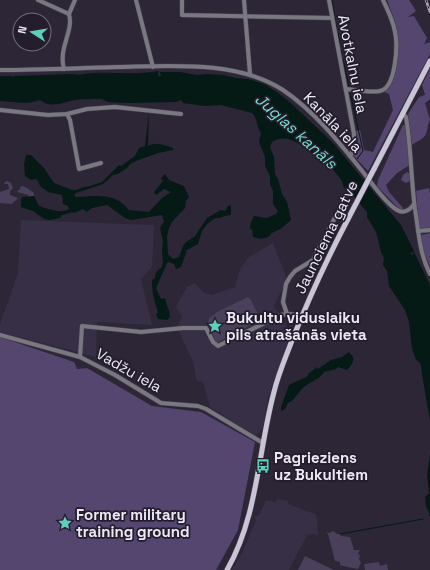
<svg xmlns="http://www.w3.org/2000/svg" width="430" height="570" font-family="'Space Grotesk',sans-serif">
<rect width="100%" height="100%" fill="#2c2637"/>
<g fill="#372f46">
<path d="M21,220l133,5 -2,42 -11,12 11,46 -55,-3 -1,35 -96,-25v-8l18,-51z"/>
<path d="M273,243l14,36 -13,27 17,27 -23,65 -5,30 -8,8 -45,-29 -7,-25 -6,-1 -4,-19 -16,-35 5,-10 -6,-11 11,-19 8,-4 9,10 8,2 23,-8 5,-18 9,-12z"/>
<path d="M277,499l11,2v3l27,10 2,4 1,18 -4,-2 -7,1 -18,35h-57l11,-19 13,-31 -1,-3 4,-2 7,-15 10,2z"/>
</g>
<g fill="#4a405c">
<path d="M7,181l4,2 2,5 -3,3v4l8,3 -6,6 -12,-1v-11l9,-3 -1,-5h-4l1,-2z"/>
<path d="M22,186l5,2 7,5v3l-7,1 2,-2 -12,-3 4,-4 -1,-1z"/>
<path d="M248,297l3,3 7,14c-3,13 -29,22 -40,28h-2l-8,-19 1,-5 6,-4v-1z"/>
<path d="M333,531l4,3h3l1,2 9,1 4,13h6l-2,3 2,3 -1,3 2,4 -3,6 -15,-3 -3,-1v-3l-5,-1 -6,-24 -2,-5 3,1z"/>
<path d="M305,556l29,14h-36z"/>
<path d="M379,562l1,4 7,-2 1,6h-23l-1,-6z"/>
</g>
<g fill="#55466f">
<path d="M387,0h22l7,11 -8,6 6,-1 13,22 -3,6 6,-2v12l-62,117 -18,-19 3,-8 5,-1 -2,-12 4,-1 4,20 9,2 20,-42 -4,-16 -7,-3c17,-5 17,-42 15,-58 -1,-11 -6,-22 -10,-33z"/>
<path d="M430,69v30l-5,4 5,17c-3,5 -2,9 -4,14 -2,5 -9,7 -14,11l-4,-31 11,-17 6,-2 -3,-10z"/>
<path d="M403,125h2l5,40 -13,8 -11,12 3,7 14,16 -1,2 -4,-2 -21,-22 1,-6z"/>
<path d="M407,172l3,2v7l-4,2 -5,-3 2,-5z"/>
<path d="M429,188l1,6v34l-6,2 -5,-3 -3,-36z"/>
<path d="M430,233v34l-7,-17 -2,-15z"/>
<path d="M0,337l74,25 3,7 10,-1 65,38 49,6 54,30 -17,88 -22,40h-216z"/>
</g>
<g fill="#051915">
<path d="M159,71l-1,5h3l-1,-4h20l17,3 10,-1 16,1 13,3 12,1 16,5 13,8 15,12 41,39 68,82 12,24 1,3 -4,1 2,2 2,-3 16,33v136l-8,-47 -1,-8 -1,-3 -4,-3 -4,-12 -3,-26 -4,-12 -16,-24 -2,-15 -4,-6 1,-7 -3,-6 -5,-20 -9,-15v-5l-20,-24h-3c-1,-8 -7,-13 -12,-20h-3l-4,-5 -6,-4 1,-1 -1,-1 -1,2c-12,-10 -29,-28 -46,-17l-2,5 4,10 1,17 3,5 4,15 5,8 4,18 -9,8 -10,5 -4,4 -7,2 -8,-2 -1,-7 -2,-2 1,-6 3,-6 13,2 9,-4 2,-3 -5,-7v-13l-3,-7v-8l-5,-10v-9l-6,-15 2,-9c-5,-7 -3,-14 -9,-20l-31,-8 -16,1 -22,-3 -2,-3 -5,2c-22,0 -46,2 -68,0 -2,-1 -4,-2 -6,-3 -2,0 -23,0 -27,1 -11,2 -25,9 -35,0 -13,5 -27,2 -40,1v-25h11l2,1 2,-1 57,-2c8,2 14,-1 22,-1 22,-1 43,2 65,-2z"/>
<path d="M149,113l-1,33c9,-5 16,-1 25,2v2l-15,3 -22,8 -6,3 -3,4 -9,6 -5,1 -10,9 -27,9 -2,2 2,2c21,-1 39,-5 53,13l20,2 13,-14 9,-6 -7,-3 -8,6 -2,-3 9,-11 -2,-3 4,-4 4,6 15,6 5,11 -3,4 -1,7 -13,14 -3,6 -2,8 1,18 5,5 6,-2 4,-11 3,-4 9,-6 12,-18 14,-8 4,1 3,-5 3,-1v10c-6,0 -10,4 -16,3l-8,6 -5,7 -4,13 -11,6 -6,17 -5,2 -2,-5 -5,-2 -2,1 -11,25 5,11 4,-1 2,8 2,4 1,7 -3,3 -9,-1 -2,-5 2,-1c-4,-14 -6,-19 -6,-33l3,-2 1,-6 6,-5 1,-5 -1,-12 1,-9 -3,-13 4,-6 -2,-7 -31,5 -6,-2 -18,-13 -15,3 -5,4 -4,-3 -9,4 -1,-1 -11,3 -2,3 -10,2 -6,-1 -11,-8 -12,-4v-7l1,-3 12,-1 5,10c9,3 22,8 30,3l-1,-3 -5,-2 -1,-9 -14,-3 -8,-6 -2,-5 -2,-2 -5,1 -6,-4 -1,-12 2,-9h5l13,13 10,15 18,7h4l8,-3 6,-1 12,-4 17,-17 2,1 14,-10 4,-8 6,-2z"/>
<path d="M349,352c1,2 3,3 4,5 2,4 -3,10 -6,13l-9,-3 -2,2 -12,3c-5,8 -13,9 -20,15 -6,5 -9,13 -16,16l-3,6 -4,2v-4l8,-22 19,-9v-2l9,-7 1,2 13,-9 11,-3z"/>
<path d="M430,453v63l-2,-1 2,-1 -4,-7 -1,-10 4,-4 -2,-18z"/>
</g>
<g fill="none" stroke-linecap="round" stroke-linejoin="round">
<g stroke="#051915" stroke-width="1">
<path d="M332,0l5,30"/>
<path d="M338,33l2,10"/>
<path d="M341,50l1,4"/>
<path d="M343,59l6,28"/>
<path d="M350,92l13,59 -6,8"/>
<path d="M340,534l83,-15"/>
</g>
<defs>
<g id="minor">
<path d="M38,0l31,14c5,17 -11,34 -5,55"/>
<path d="M136,0l17,67"/>
<path d="M182,0v15l150,3"/>
<path d="M244,0l6,74"/>
<path d="M329,0l25,134 -2,18 -2,4"/>
<path d="M69,14l6,-14"/>
<path d="M0,70c39,0 79,-2 118,-3 52,-1 119,-7 165,23 31,21 56,52 80,82 8,10 22,31 34,38 7,4 13,0 17,-6"/>
<path d="M346,89c9,1 25,4 34,2 16,-3 18,-46 15,-59 -2,-12 -7,-21 -12,-32"/>
<path d="M0,110l48,5 19,-1 20,-5 28,-2 66,7"/>
<path d="M67,114l3,6 9,49 22,-6"/>
<path d="M403,114l3,3c5,30 5,62 9,92 4,24 4,43 15,65"/>
<path d="M418,231l12,-1"/>
<path d="M287,314l-4,-12 3,-18 4,-7 5,-6 18,-11 29,-56"/>
<path d="M0,335l80,22 35,18 46,28 37,3 8,3 57,34"/>
<path d="M80,357l2,-31 59,6 42,-4h23l7,14 5,4 63,-31 6,-1 15,1"/>
</g>
<g id="major">
<path d="M374,169l56,-108"/>
<path d="M227,570c31,-54 31,-119 47,-178 4,-17 11,-33 17,-49 17,-43 36,-84 57,-124"/>
</g>
</defs>
<use href="#minor" stroke="#474151" stroke-width="5"/>
<use href="#major" stroke="#474151" stroke-width="6"/>
<use href="#minor" stroke="#797780" stroke-width="4"/>
<use href="#major" stroke="#cac4d7" stroke-width="5"/>
<defs>
<path id="rail" d="M426,0l4,12"/>
</defs>
<use href="#rail" stroke="#aca8b5" stroke-width="2.5"/>
<use href="#rail" stroke="#231d2d" stroke-width="1" stroke-dasharray="3" stroke-linecap="butt"/>
<defs>
<path id="major-bridge" d="M348,219l26,-50"/>
</defs>
<use href="#major-bridge" stroke="#474151" stroke-width="6" stroke-linecap="butt"/>
<use href="#major-bridge" stroke="#cac4d7" stroke-width="5"/>
</g>
<defs>
<symbol id="sight-bare" viewBox="-9 -9 18 18"><path d="M0-6L1.8-2.2L6-1.7L2.9 1.2L3.7 5.4L0 3.3L-3.7 5.4L-2.9 1.2L-6-1.7L-1.8-2.2Z" fill="#5dceb9" stroke="#231d2d" stroke-width="2.5" paint-order="stroke"/></symbol>
<symbol id="bus-bare" viewBox="-9 -9 18 18"><path d="M-5-6H5V4H4V6H2V4H-2V6H-4V4H-5ZM-3.5-4V0h7V-4ZM-3.5 1.2v1.5H-2V1.2ZM2 1.2v1.5H3.5V1.2Z" fill="#5dceb9" stroke="#231d2d" stroke-width="2.5" paint-order="stroke"/></symbol>
</defs>
<g fill-rule="evenodd">
<use href="#sight-bare" x="205" y="316" width="20" height="20"/>
<use href="#bus-bare" x="253" y="456" width="20" height="20"/>
<use href="#sight-bare" x="55" y="513" width="20" height="20"/>
</g>
<g text-anchor="middle" dominant-baseline="central" stroke-width="3.5" stroke-linejoin="round" paint-order="stroke">
<g font-size="15" fill="#ece9f4" stroke="#231d2d">
<text transform="translate(353 64) rotate(79)">Avotkalnu iela</text>
<text transform="translate(333 122) rotate(46)">Kanāla iela</text>
<text transform="translate(326 237) rotate(-64)">Jaunciema gatve</text>
<text transform="translate(129 370) rotate(30)">Vadžu iela</text>
</g>
<g font-size="15" font-weight="bold" fill="#ece9f4" stroke="#231d2d" text-anchor="start">
<text x="226" y="317">Bukultu viduslaiku<tspan x="226" dy="17">pils atrašanās vieta</tspan></text>
<text x="274" y="457">Pagrieziens<tspan x="274" dy="17">uz Bukultiem</tspan></text>
<text x="76" y="514">Former military<tspan x="76" dy="17">training ground</tspan></text>
</g>
<g font-size="16" font-style="italic" fill="#76dac6" stroke="#231d2d">
<text transform="translate(296 131) rotate(42)">Juglas kanāls</text>
</g>
</g>
<g transform="translate(32 32) rotate(282)"><circle r="19" fill="#231d2d" stroke="#736f7d"/>
<path d="M0-3L7 15L0 10L-7 15Z" fill="#5dceb9"/>
<text y="-6" font-size="11" font-weight="bold" text-anchor="middle" fill="#ece9f4">N</text>
</g>
</svg>
